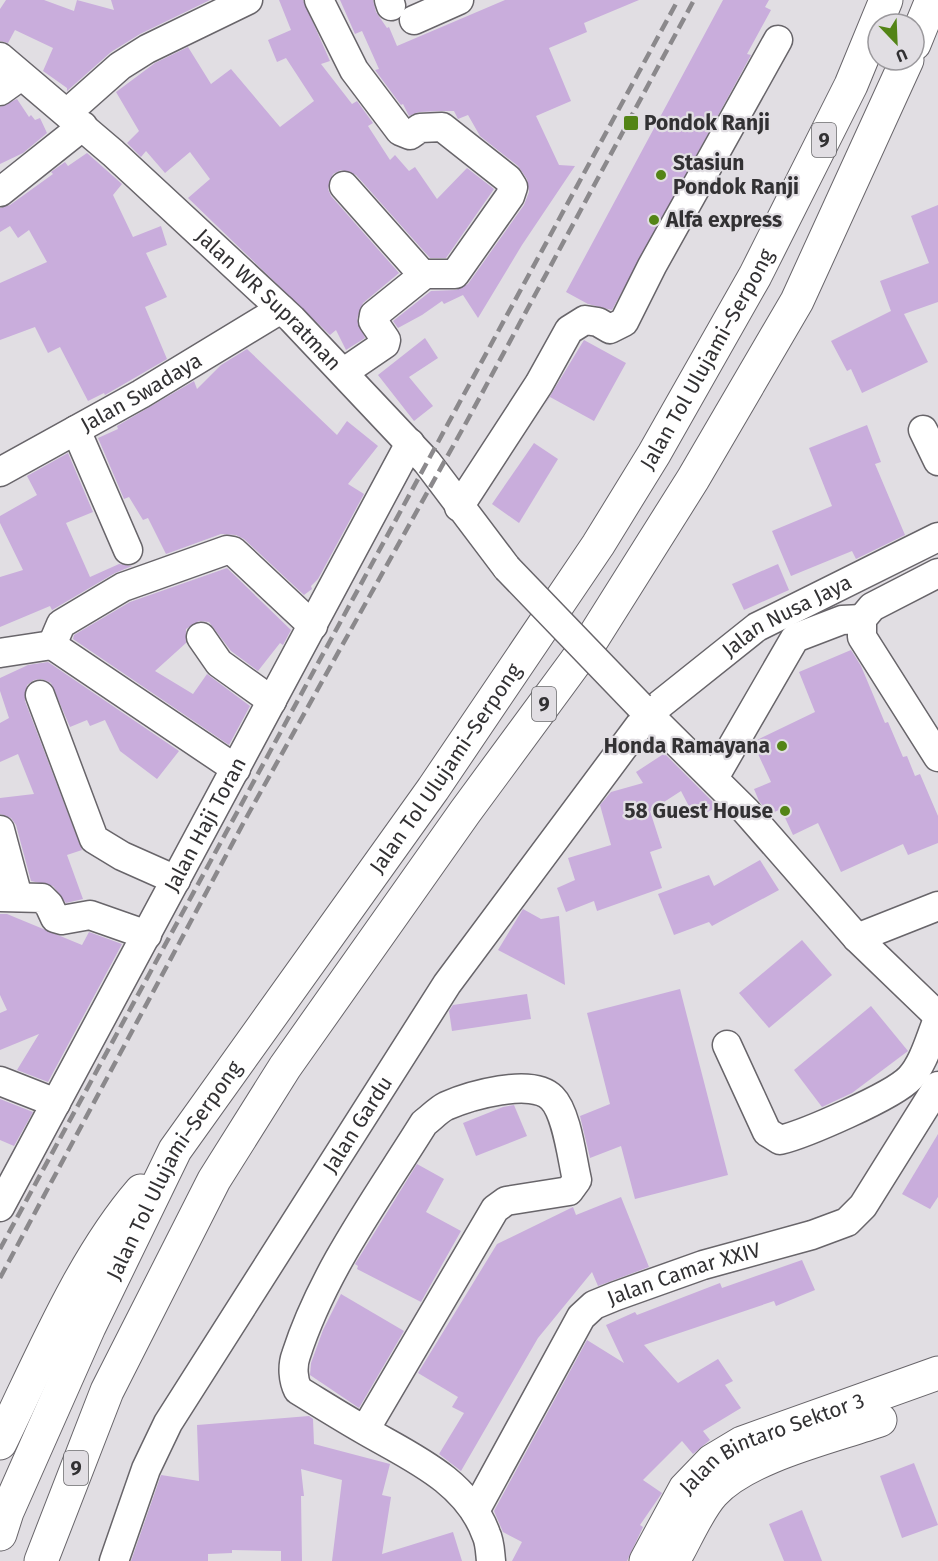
<svg xmlns="http://www.w3.org/2000/svg" width="938" height="1561" font-family="'Fira Sans',sans-serif">
<rect width="100%" height="100%" fill="#e1dee3"/>
<g fill="#c9addc">
<path d="M6,0h38l30,11 3,-11 37,10 -3,-10h99l-70,34 -29,18 -44,39v-3l-24,-17 10,-23 -38,-18 -7,13 -8,-2v-32z"/>
<path d="M279,0h24l27,61 -9,3 31,40 5,-3 16,22 -5,3 22,34 5,-5 14,16 6,-4 22,32 30,-31 27,21 -48,69h-16l-74,-83 -15,-5 -8,4 -5,15 3,7 68,77 -36,30 -6,16 8,19 -19,12 -10,-20 -6,5 -142,-137 22,-19 -20,-27 -25,21 -19,-22 -5,6 -14,-14 12,-12 -23,-39 39,-29 33,-16 23,37 20,-15 49,58 34,-26 -28,-43 -9,4 -9,-22 23,-10z"/>
<path d="M340,0h33l3,12 11,16 2,-1 8,19 108,-46h134l-55,23 3,9 -38,16 22,53 -35,15 23,49 16,1 -53,79 -44,73 -15,-23 -19,9 -2,-3 -20,14 -24,13 -5,-7 38,-30 25,-1 12,-6 56,-79 5,-13 -2,-13 -9,-13 -38,-30 -12,-21 -10,4 -4,-8h-13l-22,1 -10,4 -6,-12 -2,1 -26,-35 4,-1 -17,-38 -7,3z"/>
<path d="M723,0h46l-4,7 6,3 -24,44 4,1 -139,255 -24,-6 -22,-12z"/>
<path d="M17,99l12,18 2,-2 4,5 5,-2 7,15 -24,20 -23,11v-57z"/>
<path d="M87,153l35,31 -9,11 20,42 28,-11 6,19 -21,8 21,44 -22,10 22,52 -62,36 -1,-2 -16,8 -28,-54 -12,6 -13,-26 -35,13v-57l47,-21 -18,-32 -11,8 -8,-12 -10,6v-24l10,-3 43,-31 -2,-2 14,-10 3,4z"/>
<path d="M938,205v97l-34,12 24,48 -66,31 -11,-24 -4,2 -16,-30 60,-30 -11,-30 49,-18 -18,-47z"/>
<path d="M425,338l13,20 -29,19 24,29 -19,15 -36,-46z"/>
<path d="M584,340l42,23 -32,58 -44,-24 -6,9z"/>
<path d="M247,349l90,86 10,-14 31,25 -30,38 16,10 -46,85 -7,7 1,3 -8,6 -60,-56 -8,-4 -15,-1 -55,20 -18,-36 -5,2 -14,-23 -5,2 -26,-61 20,-9 -1,-3 77,-45 3,8 24,-24z"/>
<path d="M867,425l14,37 -6,2 30,71 -49,24 -4,-8 -61,25 -19,-45 60,-25 -23,-58z"/>
<path d="M534,443l24,16 -39,64 -27,-19z"/>
<path d="M68,453l25,59 -27,11 24,54 29,-13 13,2 -17,7 -63,37 -2,-4 -50,21v-50l23,-7 -23,-47v-7l37,-21 -10,-19z"/>
<path d="M778,564l11,26 -45,20 -12,-26z"/>
<path d="M227,568l64,62 -8,15 -3,-2 -22,28 -27,-20 -22,-29 -10,-1 -13,8v14l-31,28 38,23 14,-20 43,32 -21,39 -156,-106 1,-4 56,-33z"/>
<path d="M851,650l10,16 24,57 3,-1 15,35 4,-1 8,20 5,-2 18,42v27l-30,12 -5,-11 -62,28 -23,-49 -25,12 -12,-26 -11,5 -11,-13 -5,-12 17,-7 -13,-28 5,-2 -6,-12 58,-28 -16,-40z"/>
<path d="M48,662l131,89 -22,28 -37,-28 -15,-31 -15,6 -3,-6 -17,7 -19,-44 -9,-4 -8,1 -7,5 -2,16 57,149 -15,5 16,44 -17,4 -13,-17 -22,-5 -15,-56 -5,-7 -11,-4v-16l34,-4 -16,-40 -18,8v-39l9,-5 -9,-27v-13l28,-13z"/>
<path d="M663,752l55,55 -23,11 -14,-27 -31,20 12,37 -12,4 12,36 -65,23 -3,-10 -28,11 -9,-24 18,-8 -7,-22 43,-13 -11,-40 11,-13 32,-9 -7,-11 26,-17z"/>
<path d="M760,860l19,30 -67,36 -3,-4 -35,13 -16,-41 51,-19 5,11z"/>
<path d="M523,909l18,10 18,-3 6,69 -67,-35z"/>
<path d="M0,914h7l75,31 7,-13 33,12 -74,138 -31,-12 22,-36 -39,16v-37l7,-3 -7,-15z"/>
<path d="M802,940l30,35 -63,53 -30,-35z"/>
<path d="M680,989l48,186 -93,24 -14,-53 -31,12 -10,-42 30,-12 -23,-91z"/>
<path d="M527,994l4,25 -79,12 -3,-20 4,-6z"/>
<path d="M871,1006l37,45 -56,42 -30,14 -28,-37z"/>
<path d="M0,1099l33,13 -19,34 -14,-6z"/>
<path d="M514,1105l13,31 -51,20 -13,-33 40,-16z"/>
<path d="M938,1134v63l-8,12 -28,-15z"/>
<path d="M417,1164l27,15 -18,33 35,19 -40,71 -64,-33 1,-3 -3,-2z"/>
<path d="M621,1197l28,70 -51,19 -6,-14 -54,66 -77,133 -22,-17 25,-41 -12,-6 6,-10 -40,-24 79,-129 76,-37 3,8z"/>
<path d="M802,1260l13,30 -39,16 -2,-5 -130,44 34,38 40,-24 15,22 -8,4 16,23 -38,23 7,9 -17,14 -11,-13 -39,39 19,13 -22,32 3,2 -16,34h-115l10,-19 -19,-10 -9,-21 93,-171 37,23 -18,-38 29,-13 2,3 83,-32 2,5z"/>
<path d="M341,1294l63,37 -45,77 -49,-33 1,-12 12,-33z"/>
<path d="M309,1416l4,3 1,25 76,20 -8,31 9,2 -9,57 71,-22 9,29h-130l10,-81 -41,-11 3,27h-3l1,65h-21v-10l-49,-1v3l-24,1v7h-77l30,-86 38,6 -2,-56z"/>
<path d="M914,1463l24,62 -36,13 -22,-62z"/>
<path d="M802,1510l20,51h-38l-15,-37z"/>
</g>
<g fill="none" stroke-linecap="round" stroke-linejoin="round">
<defs>
<g id="minor">
<path d="M319,0l35,70 46,61 10,4 10,-7 22,-1 66,52 5,8 -3,9 -55,78h-30l-51,41 -1,6 13,19 -1,4 -41,28"/>
<path d="M389,0l2,6"/>
<path d="M414,20l45,-20"/>
<path id="s1" d="M0,57l113,96 179,166 135,143 80,106"/>
<path d="M0,91l21,-15"/>
<path d="M67,113l53,-47 27,-17 101,-49"/>
<path d="M344,186l79,89"/>
<path d="M0,192l83,-66"/>
<path d="M76,430l52,120"/>
<path d="M923,430l15,31"/>
<path id="s2" d="M0,472l141,-78 140,-85"/>
<path d="M459,507l80,-123 30,-54 16,-10 13,2 12,7 14,-7 28,-56 126,-226"/>
<path d="M938,573l-66,34 -10,12v18l76,120"/>
<path d="M201,637l18,26 53,38"/>
<path d="M52,645l9,-21 62,-37 104,-37 6,1 80,75"/>
<path d="M0,653l52,-8 184,124"/>
<path d="M40,695l54,144 28,17 54,24"/>
<path d="M640,706l106,105 111,127 81,78"/>
<path d="M714,778l81,-140 47,-18 20,-1"/>
<path d="M0,830l18,67"/>
<path d="M0,897l42,1 7,7 6,13 7,2 28,-5 57,20"/>
<path d="M857,938l81,-32"/>
<path d="M727,1045l40,87 13,8c25,-6 113,-44 130,-62 14,-15 20,-40 28,-59"/>
<path d="M0,1081l56,22"/>
<path id="s3" d="M0,1207l410,-764"/>
<path d="M365,1430l130,-221 11,-8 63,-10 8,-11c-5,-21 -10,-67 -25,-82 -20,-21 -83,-2 -106,8 -8,4 -15,12 -22,17 -46,74 -101,148 -128,232 -4,11 -3,25 2,35 23,14 45,28 68,41 45,26 101,50 120,103 4,8 4,18 5,27"/>
<path id="s4" d="M475,1511l106,-194 13,-12 22,-9 87,-31 109,-30 35,-13 16,-16 75,-120"/>
<path id="s5" d="M114,1561l32,-92 22,-46 279,-439 201,-270 109,-87 181,-90"/>
</g>
<g id="major">
<path id="s6" d="M646,1561l39,-72 27,-28 30,-18 196,-70"/>
<path d="M673,1561c12,-20 25,-52 40,-68 34,-37 118,-56 167,-73"/>
</g>
<g id="highway">
<path d="M914,44l18,-44"/>
<path d="M0,1443c40,-82 82,-184 141,-252"/>
<path id="s7" d="M0,1534l7,-22 82,-185 86,-177 258,-361 165,-244 56,-91 101,-178 96,-191 35,-85"/>
<path d="M41,1561l66,-170 107,-211 71,-113 180,-255 128,-174 100,-159 104,-178 110,-241"/>
</g>
</defs>
<use href="#minor" stroke="#68656a" stroke-width="31"/>
<use href="#major" stroke="#68656a" stroke-width="35"/>
<use href="#highway" stroke="#68656a" stroke-width="35"/>
<use href="#minor" stroke="#fff" stroke-width="28"/>
<use href="#major" stroke="#fff" stroke-width="33"/>
<use href="#highway" stroke="#fff" stroke-width="33"/>
<g stroke="#8b898c" stroke-width="4.5" stroke-dasharray="12 6" stroke-linecap="butt">
<path d="M0,1249l678,-1249"/>
<path d="M0,1278l245,-458 222,-399 227,-421"/>
</g>
<defs>
<path id="minor-bridge" d="M507,568l133,138"/>
</defs>
<use href="#minor-bridge" stroke="#68656a" stroke-width="31" stroke-linecap="butt"/>
<use href="#minor-bridge" stroke="#fff" stroke-width="28"/>
</g>
<g fill="#538416" stroke="#e1dee3" stroke-width="2">
<rect x="623" y="115" width="16" height="16" rx="3"/>
<circle cx="661" cy="175" r="6"/>
<circle cx="654" cy="220" r="6"/>
<circle cx="782" cy="746" r="6"/>
<circle cx="785" cy="811" r="6"/>
</g>
<g text-anchor="middle" dominant-baseline="central" stroke-width="4.5" stroke-linejoin="round" paint-order="stroke">
<g fill="#e1dee3" stroke="#666568" stroke-width="1.5">
<rect x="812" y="123" width="24" height="34" rx="4.5"/>
<rect x="532" y="687" width="24" height="34" rx="4.5"/>
<rect x="64" y="1451" width="24" height="34" rx="4.5"/>
</g>
<g font-size="20" font-weight="bold" fill="#323133">
<text x="824" y="140">9</text>
<text x="544" y="704">9</text>
<text x="76" y="1468">9</text>
</g>
<g font-size="21" font-weight="bold" fill="#323133" stroke="#e1dee3" text-anchor="start">
<text x="644" y="123">Pondok Ranji</text>
<text x="673" y="163">Stasiun<tspan x="673" dy="24">Pondok Ranji</tspan></text>
<text x="666" y="220">Alfa express</text>
<text x="770" y="746" text-anchor="end">Honda Ramayana</text>
<text x="773" y="811" text-anchor="end">58 Guest House</text>
</g>
<g font-size="21" fill="#323133" stroke="#e1dee3">
<text stroke="none"><textPath href="#s1" startOffset="362">Jalan WR Supratman</textPath></text>
<text stroke="none"><textPath href="#s7" startOffset="1376">Jalan Tol Ulujami–Serpong</textPath></text>
<text stroke="none"><textPath href="#s2" startOffset="162">Jalan Swadaya</textPath></text>
<text stroke="none"><textPath href="#s5" startOffset="1176">Jalan Nusa Jaya</textPath></text>
<text stroke="none"><textPath href="#s7" startOffset="890">Jalan Tol Ulujami–Serpong</textPath></text>
<text stroke="none"><textPath href="#s3" startOffset="434">Jalan Haji Toran</textPath></text>
<text stroke="none"><textPath href="#s5" startOffset="502">Jalan Gardu</textPath></text>
<text stroke="none"><textPath href="#s7" startOffset="404">Jalan Tol Ulujami–Serpong</textPath></text>
<text stroke="none"><textPath href="#s4" startOffset="334">Jalan Camar XXIV</textPath></text>
<text stroke="none"><textPath href="#s6" startOffset="182">Jalan Bintaro Sektor 3</textPath></text>
</g>
</g>
<g transform="translate(896 42) rotate(157)"><circle r="28" fill="#e1dee3" stroke="#9b999d" stroke-width="1.5"/>
<path d="M0-4.5L10 22L0 15L-10 22Z" fill="#538416"/>
<text y="-9" font-size="16" font-weight="bold" text-anchor="middle" fill="#323133">U</text>
</g>
</svg>
